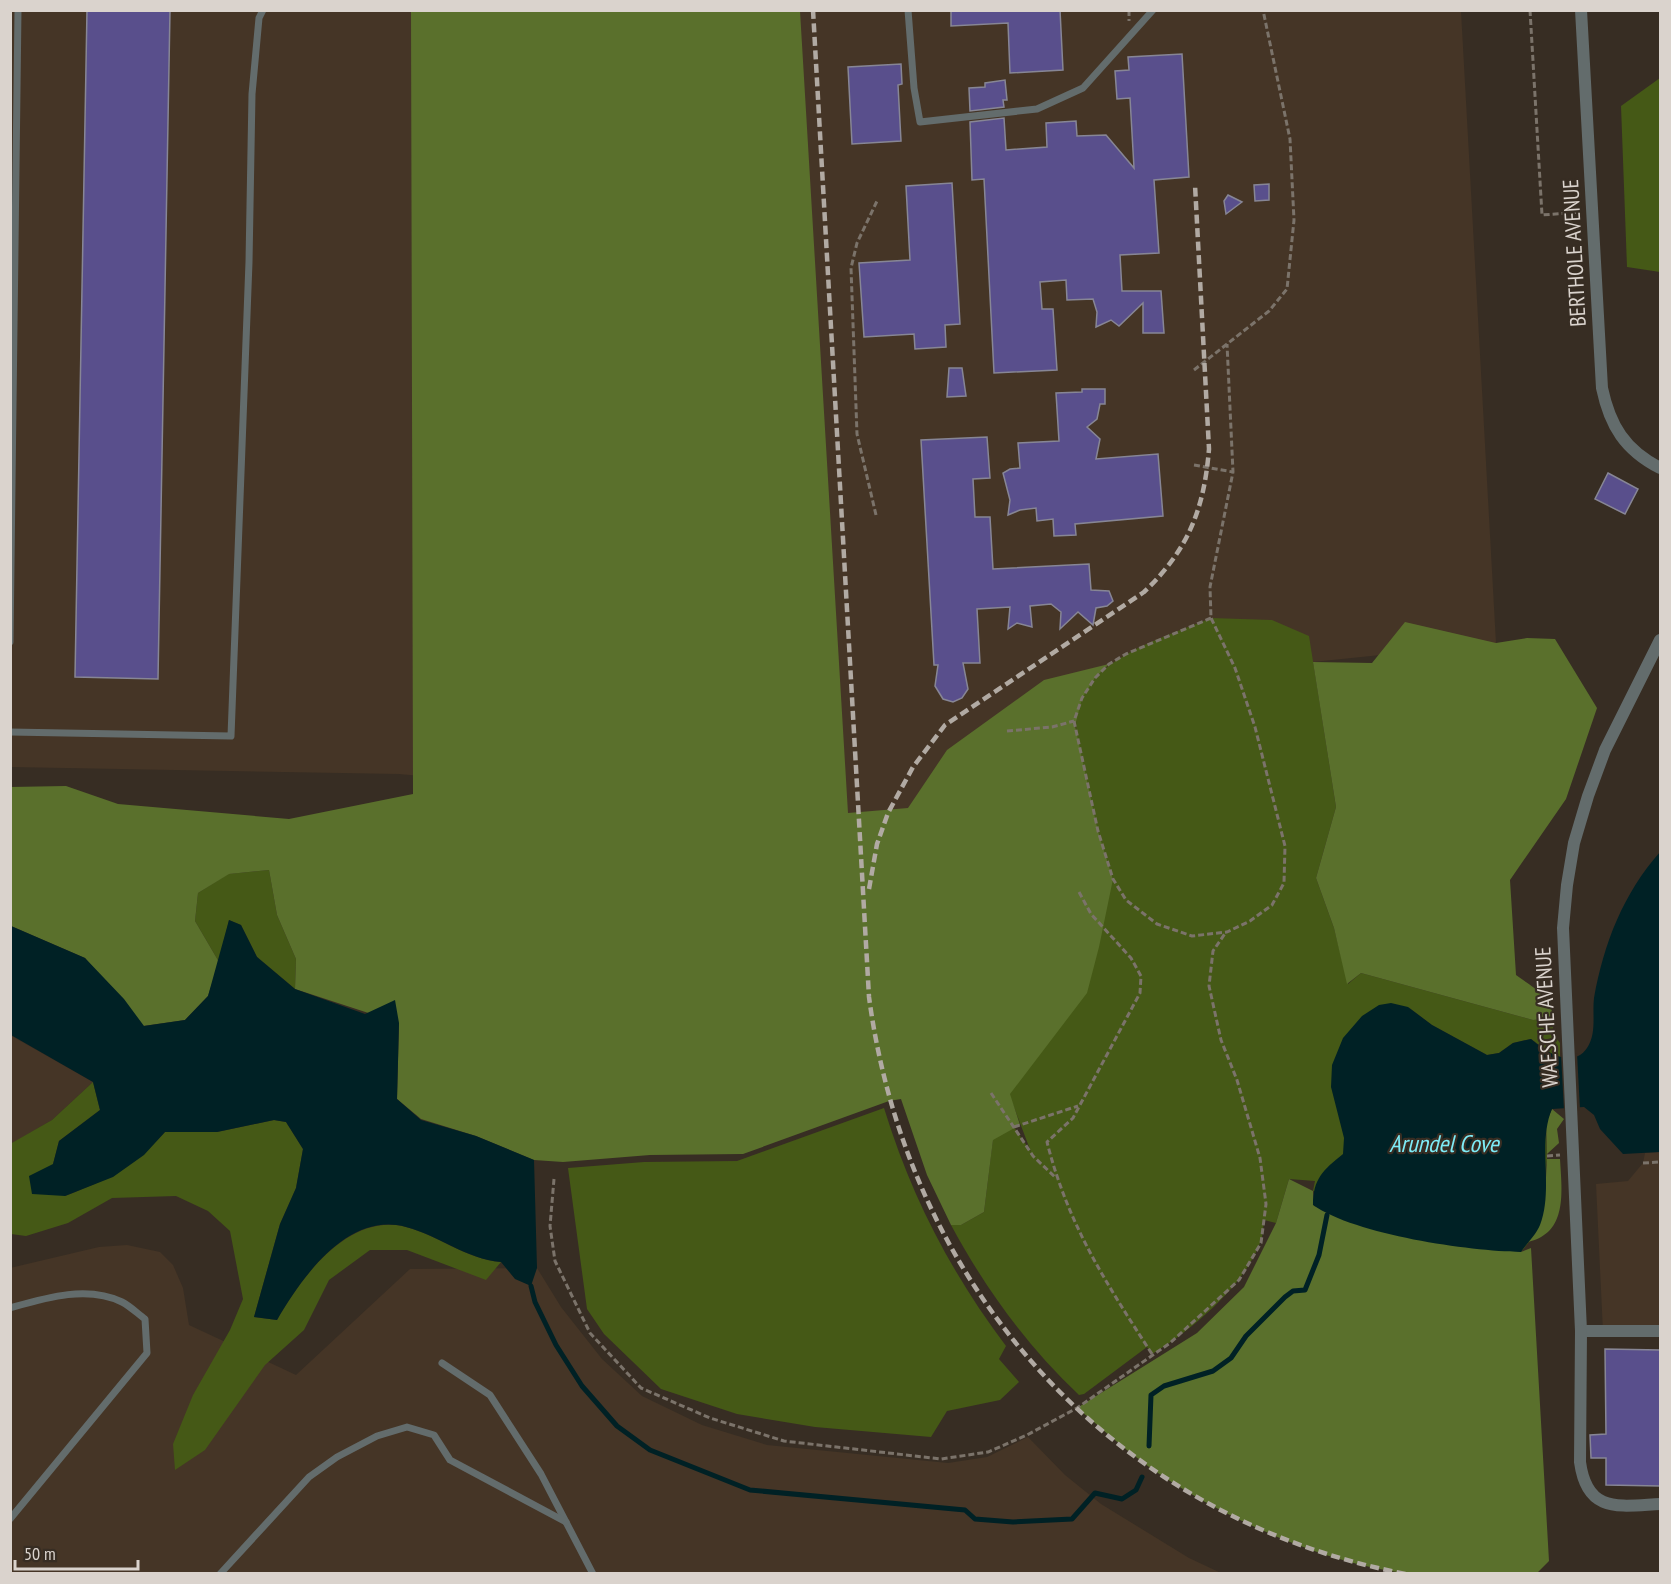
<svg xmlns="http://www.w3.org/2000/svg" width="1671" height="1584" font-family="'PT Sans Narrow',sans-serif">
<rect width="100%" height="100%" fill="#372d23"/>
<g fill="#453526">
<path d="M11,11h1450l35,632 -183,19 -415,158 -499,-46 -388,-7z"/>
<path d="M10,1035l83,47 -41,38 -41,24z"/>
<path d="M1660,1152v179l-57,1 -7,-148 32,-3 15,-18 2,-10z"/>
<path d="M127,1245l33,7 13,13 10,23 6,37 107,50 114,-106 127,-1 24,39 41,52 40,37 60,29 65,20 181,18 39,-6 41,-20 37,38 36,29 88,54 32,15h-1210l-1,-305 89,-21z"/>
</g>
<g fill="#455916">
<path d="M1660,78v194l-33,-5 -6,-161z"/>
<path d="M1211,618l61,2 37,16 27,171 -20,71 18,50 14,56 13,-11 172,47 20,-2v16l7,9v14l-7,-2 -22,-16 -18,4 -14,10 -12,2 -55,-30 -24,-18 138,129 1,23 -11,74 -15,19 -208,-61 2,-10 -26,-2 -13,44 -12,-3c-1,8 -1,17 -4,23 -16,43 -69,88 -108,111l-5,-7 -63,47 -5,1c-52,-49 -94,-107 -128,-170h10l23,-13 9,-73 21,-12 17,25 -22,-58 35,-47 69,-168 -15,-48 -21,-94c-11,-74 82,-97 134,-119z"/>
<path d="M269,870l8,45 19,44 -1,30 -38,-32 -16,-32 -12,-5 -10,42 -24,-41 3,-28 30,-19z"/>
<path d="M93,1082l7,28 -41,31 -6,23 12,32c44,-17 67,-28 100,-64h52l57,-12 12,2 17,27 -7,39 -16,36 -26,93 23,3c24,-42 69,-105 125,-94 35,8 63,33 99,36l-15,18 -79,-30h-37l-41,30 -25,50 -39,35 -60,85 -30,20 -2,-26 20,-49 37,-65 13,-31 -13,-68 -22,-20 -32,-15 -64,2 -44,25 -42,13 -15,-2 -1,-90 42,-24z"/>
<path d="M884,1108c27,88 67,165 122,238l-7,13 20,23 -19,18 -53,11 -16,26 -116,-10 -78,-13 -76,-25 -57,-55 -17,-25 -19,-141 76,-6 93,-1z"/>
</g>
<g fill="#5a702c">
<path d="M411,11h389l48,802 60,-5 39,-58 97,-70 65,-16 -14,14 -13,20 -7,28 23,105 15,48 -14,68 -12,46 -77,101 10,31 -27,15 -9,72 -23,13h-10l-24,-50 -26,-76 -12,2 -146,53 -93,1 -87,7 -29,-2 -58,-24 -55,-17 -24,-20 2,-76 -104,-34 1,-30 -19,-44 -8,-45 -40,4 -31,19 -3,28 24,41 -11,34 -23,24 -42,6 -58,-68 -74,-32 -1,-139 56,-1 52,18 171,15 124,-25z"/>
<path d="M1405,622l91,21 31,-5 28,1 42,69 -31,91 -56,81 6,95c16,12 36,21 37,43l-20,2 -172,-47 -14,11 -13,-56 -18,-50 20,-71 -23,-145 59,1z"/>
<path d="M1552,1109l12,10 -7,10 2,14 -12,11 -1,-31z"/>
<path d="M1547,1159h13c2,33 8,74 -32,83 19,-21 17,-56 19,-83z"/>
<path d="M1289,1179l24,12 1,15 207,46 10,-4 18,313 -12,12c-42,0 -90,5 -132,0 -85,-10 -201,-63 -269,-116 -20,-15 -39,-33 -59,-49l120,-75 47,-46 32,-64z"/>
</g>
<g fill="#002125">
<path d="M1660,852v300l-37,2 -23,-25 -6,-14 -10,-8 -32,2c-15,35 2,79 -12,116 -4,10 -13,18 -19,27 -52,-1 -165,-17 -208,-47 0,-26 10,-35 30,-51l1,-16 -13,-51 1,-22 11,-27 19,-22 17,-11 12,-2 17,4 24,18 55,30 12,-2 14,-10 18,-4c14,12 41,31 56,9 10,-15 5,-34 7,-50 10,-55 29,-104 66,-146z"/>
<path d="M229,920l12,5 16,32 38,32 70,25 30,-14 4,23 -2,76 24,21 55,16 58,24 3,108 -6,18 -16,-7 -14,-17c-35,-3 -61,-26 -95,-35 -58,-16 -104,50 -129,93l-23,-3 26,-93 16,-36 7,-39 -17,-27 -12,-2 -57,12h-52l-21,23 -31,22 -48,19 -33,-2 -3,-18 24,-12 6,-23 41,-31 -7,-28 -82,-47v-109l74,32 39,41 20,27 41,-6 23,-24z"/>
</g>
<path fill="#372d23" d="M1577,1053l3,57 -16,1 -3,-57z"/>
<g fill="none" stroke-linecap="round" stroke-linejoin="round">
<g stroke="#002125" stroke-width="5">
<path d="M531,1286l4,16 21,43 26,41 35,40 33,24 100,40 215,20 10,9 38,3 59,-3 23,-26 27,6 14,-9 6,-13"/>
<path d="M1149,1446l2,-51 13,-9 49,-15 18,-13 15,-22 39,-39 8,-6 12,-1 14,-35 8,-40"/>
</g>
</g>
<g fill="#594f8c" stroke="#878695" stroke-width="1.5">
<path d="M87,10h83l-12,669 -83,-2z"/>
<path d="M951,10h109l3,60 -53,3 -2,-50 -57,3z"/>
<path d="M1182,54l7,123 -35,3 5,73 -39,2 2,36h39l3,42h-21v-30l-24,23 -8,-6 -15,7 1,-15 -4,-13 -26,1 -1,-20 -26,2 2,27h11l4,61 -63,3 -10,-194 -12,1 -2,-58 34,-4 2,32 41,-3 -1,-24 30,-2 1,15 29,-1 28,33 -4,-70 -13,1 -2,-28 14,-1 -1,-13z"/>
<path d="M901,64l1,20 -4,1 3,56 -49,3 -4,-77z"/>
<path d="M1005,80l2,20h-4l1,7 -34,4 -1,-23 16,-1v-4z"/>
<path d="M952,183l8,141 -15,1 1,22 -31,2 -1,-15 -50,3 -5,-74 51,-3 -4,-74z"/>
<path d="M1269,184v16l-14,1 -1,-16z"/>
<path d="M1228,195l14,7 -16,12 -2,-13z"/>
<path d="M949,368h13l4,28 -19,1z"/>
<path d="M1082,389h23v15h-5l-3,15 -10,8 13,12 -4,20 62,-5 5,62 -88,8 1,11 -22,1 -1,-17 -16,2 -1,-13 -16,2 -12,5 2,-15 -7,-27 7,-4 10,-1 -2,-25 41,-2 -3,-48 26,-1z"/>
<path d="M987,437l3,41 -17,1 2,38h15l3,52 96,-5 2,26 18,1 4,10 -6,5 -11,2 -3,17 -15,-13 -18,17 1,-17 -10,-8 -21,2 2,21 -15,-4 -9,6 2,-22 -33,2 3,54h-17l5,26 -6,9 -9,4 -10,-3 -8,-13 3,-21h-4l-13,-225z"/>
<path d="M1608,473l30,16 -13,25 -30,-15z"/>
<path d="M1605,1349l55,1v136l-54,-1v-27h-15l-1,-23 16,-1z"/>
</g>
<g fill="none" stroke-linecap="round" stroke-linejoin="round">
<g stroke="#7b736a" stroke-width="3" stroke-dasharray="6 3" stroke-linecap="butt">
<path d="M1129,10v11"/>
<path d="M1530,10l12,205 37,-3"/>
<path d="M1194,370l75,-59 18,-22 7,-69 -4,-81 -27,-129"/>
<path d="M1194,465l39,7"/>
<path d="M876,515l-19,-81 -6,-166 6,-25 21,-44"/>
<path d="M1211,618l-85,36 -17,10 -14,14 -13,20 -8,23 24,110 15,48 13,21 31,24 35,12 35,-4 23,-11 22,-16 12,-22 1,-37 -30,-119 -20,-59 -24,-50 -1,-31 23,-115 -6,-128"/>
<path d="M1007,731l45,-4 22,-6"/>
<path d="M1079,892l12,22 40,44 10,18 -1,17 -67,125 -26,24c21,83 59,141 105,212"/>
<path d="M991,1093l42,63 22,21"/>
<path d="M1014,1127l64,-21"/>
<path d="M1547,1156l13,-1"/>
<path d="M1643,1163l17,-1"/>
<path d="M554,1179l-4,47 5,35 35,72 51,55 69,30 74,23 157,18 47,-7 39,-17 50,-27 93,-65 69,-63 22,-37 5,-39 -6,-46 -23,-78 -16,-40 -12,-54 4,-35 13,-19"/>
</g>
<g stroke="#636c6c" stroke-width="7">
<path d="M908,10l6,78 6,34 117,-13 46,-21 70,-78"/>
<path d="M10,642l8,-632"/>
<path d="M10,732l221,4 18,-474 3,-168 7,-76 4,-8"/>
<path d="M10,1308c35,-10 77,-23 112,-6 8,4 16,12 23,17l2,34 -137,166"/>
<path d="M442,1363l48,32 51,79 52,100"/>
<path d="M220,1574l89,-97 28,-20 40,-21 30,-9 27,8 16,25 116,62"/>
</g>
<g stroke="#636c6c" stroke-width="12">
<path d="M1581,10l21,378c8,38 23,62 58,80"/>
<path d="M1660,640l-55,110 -17,46 -14,47 -7,42 -4,43 18,403h79"/>
<path d="M1581,1331l-1,131c7,52 39,44 80,42"/>
</g>
<g stroke="#b1aaa3" stroke-width="4.5" stroke-dasharray="9 4.5" stroke-linecap="butt">
<path d="M813,10l56,987c39,292 245,521 537,577"/>
<path d="M869,889l8,-45 11,-31 25,-46 32,-42 199,-133c44,-42 60,-82 65,-143l-14,-264"/>
</g>
</g>
<g text-anchor="middle" dominant-baseline="central" stroke-width="4.5" stroke-linejoin="round" paint-order="stroke">
<g font-size="22" fill="#dad3cd" stroke="#372d23">
<text transform="translate(1574 253) rotate(-93)">BERTHOLE AVENUE</text>
<text transform="translate(1546 1017) rotate(-93)">WAESCHE AVENUE</text>
</g>
<g font-size="24" font-style="italic" fill="#7eecf7" stroke="#372d23">
<text x="1444" y="1143">Arundel Cove</text>
</g>
</g>
<rect width="1671" height="1584" fill="none" stroke="#dad3cd" stroke-width="24"/>
<path d="M15 1560v9h123v-9" fill="none" stroke="#dad3cd" stroke-width="3"/>
<text x="24" y="1560" font-size="18" fill="#dad3cd" stroke="#372d23" stroke-width="4.5" paint-order="stroke">50 m</text>
</svg>
